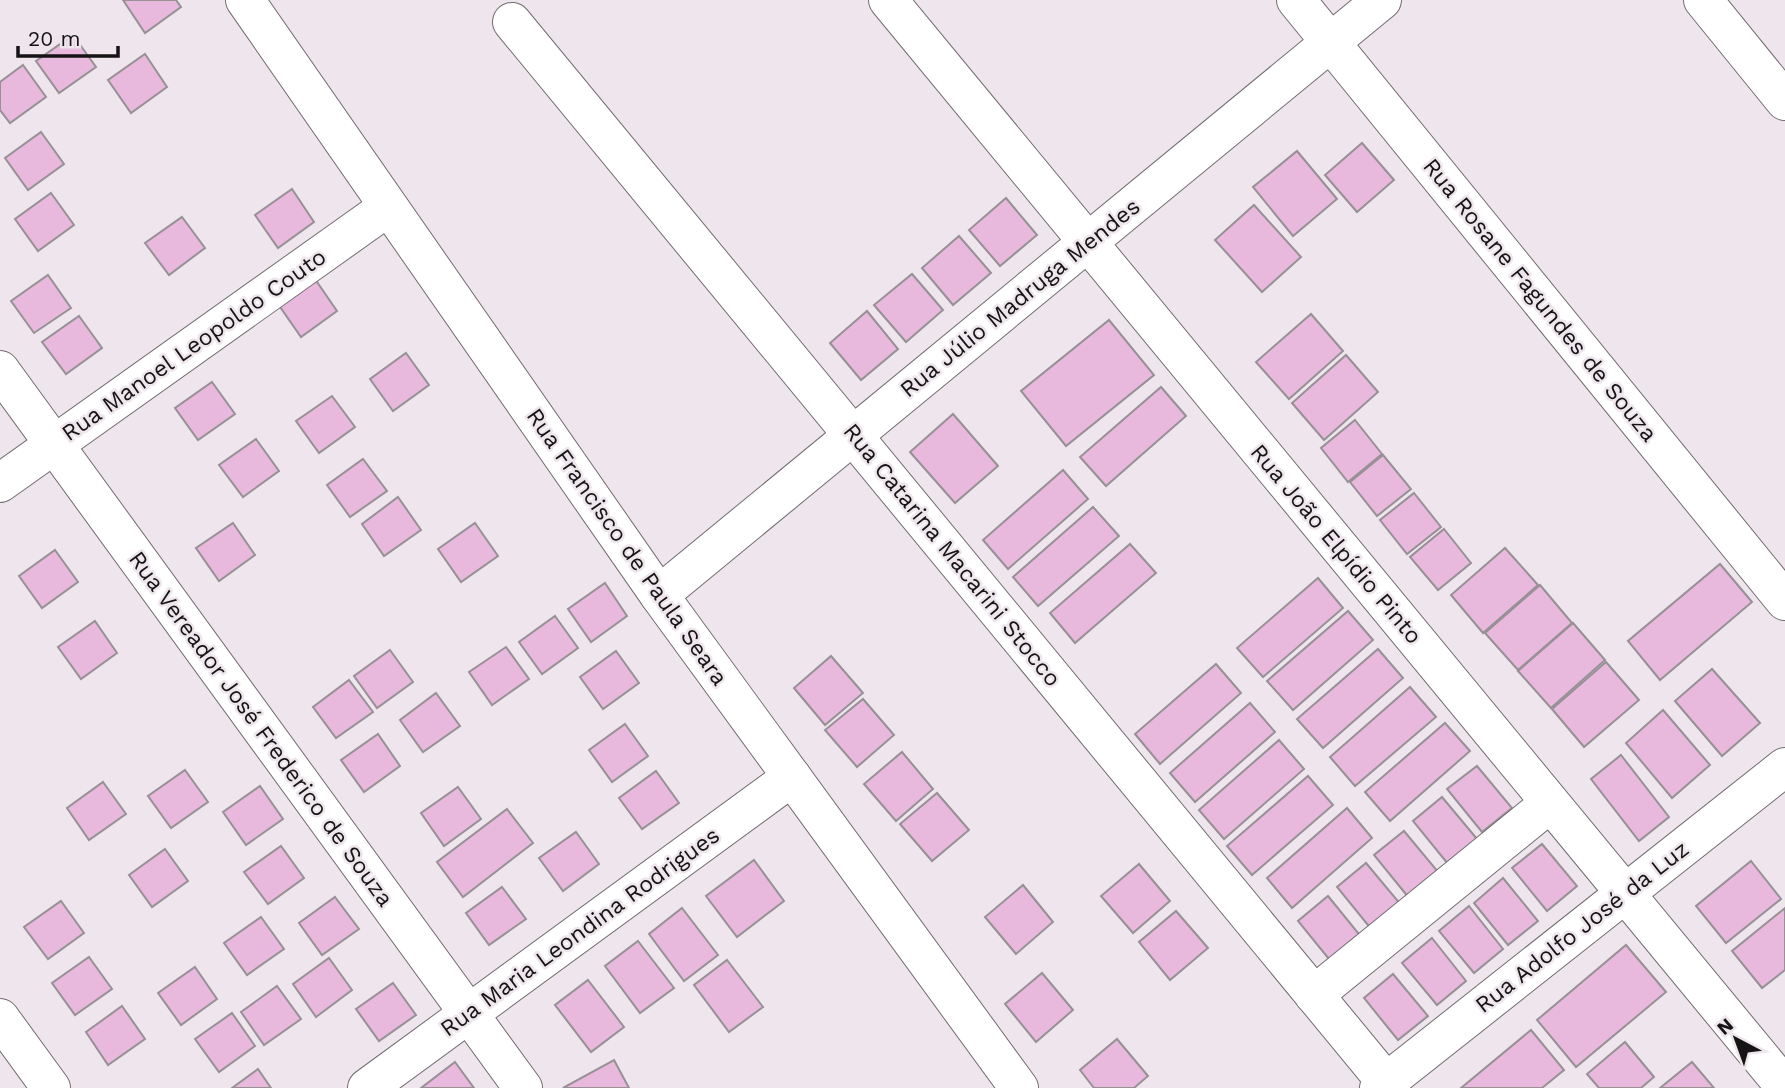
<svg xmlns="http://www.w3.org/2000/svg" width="1785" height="1088" font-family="'Work Sans',sans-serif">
<rect width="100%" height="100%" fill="#eee6ec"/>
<g fill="#e8b9dc" stroke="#979095" stroke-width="2">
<path d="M123,0h53l5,7 -36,26z"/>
<path d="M73,35l23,32 -37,26 -23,-32z"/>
<path d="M145,54l22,33 -36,26 -23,-33z"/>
<path d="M23,65l23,32 -36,26 -10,-13v-28z"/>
<path d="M41,132l23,32 -36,26 -23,-32z"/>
<path d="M1362,143l32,37 -37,32 -32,-37z"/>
<path d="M1297,151l40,48 -44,37 -40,-49z"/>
<path d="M292,189l22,33 -36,26 -23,-33z"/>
<path d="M51,193l23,32 -36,26 -23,-32z"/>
<path d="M1006,198l31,37 -37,31 -31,-36z"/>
<path d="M1254,205l47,52 -39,35 -47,-52z"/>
<path d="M182,217l23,31 -36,27 -24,-32z"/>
<path d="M959,236l32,37 -38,32 -31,-37z"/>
<path d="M912,274l31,36 -37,32 -32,-37z"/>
<path d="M48,275l23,33 -37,25 -23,-32z"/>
<path d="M315,279l22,32 -36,26 -23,-33z"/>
<path d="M867,311l31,38 -37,31 -31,-37z"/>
<path d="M1311,314l32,37 -54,48 -33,-37z"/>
<path d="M79,316l23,32 -36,26 -24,-32z"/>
<path d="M1109,320l45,55 -88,71 -45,-55z"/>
<path d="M406,353l23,32 -36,26 -23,-32z"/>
<path d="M1346,355l32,37 -54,48 -32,-37z"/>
<path d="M212,382l23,32 -37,26 -23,-32z"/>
<path d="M1161,387l25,29 -80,70 -26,-29z"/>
<path d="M332,396l23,31 -36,26 -23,-32z"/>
<path d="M953,414l45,52 -43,37 -45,-51z"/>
<path d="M1355,420l27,34 -34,28 -27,-34z"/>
<path d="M256,439l23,32 -36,26 -24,-32z"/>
<path d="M1383,455l28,34 -34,27 -27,-34z"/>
<path d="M363,459l24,32 -37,26 -23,-32z"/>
<path d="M1063,470l25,29 -80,70 -25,-29z"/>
<path d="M1414,493l27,34 -34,27 -27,-34z"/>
<path d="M398,497l23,33 -37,26 -22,-32z"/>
<path d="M1093,507l26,29 -81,70 -25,-29z"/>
<path d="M233,523l22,32 -36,26 -23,-33z"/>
<path d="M475,523l23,33 -37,26 -23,-33z"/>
<path d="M1444,529l27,34 -33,27 -28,-33z"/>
<path d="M1130,544l26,29 -81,70 -25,-30z"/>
<path d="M1505,548l33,37 -55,48 -32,-38z"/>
<path d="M55,550l23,32 -36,26 -23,-32z"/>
<path d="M1720,564l32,38 -92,78 -32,-39z"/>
<path d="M1318,578l25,30 -80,69 -26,-29z"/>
<path d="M605,583l22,33 -36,26 -23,-33z"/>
<path d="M1540,585l32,38 -54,47 -33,-37z"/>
<path d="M1348,611l25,29 -80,70 -26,-29z"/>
<path d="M555,616l23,32 -36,26 -23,-32z"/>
<path d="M95,621l22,32 -36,26 -23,-32z"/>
<path d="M1573,623l32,37 -54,48 -33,-37z"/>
<path d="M506,647l23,32 -37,26 -23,-33z"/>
<path d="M1378,649l25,29 -80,70 -26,-29z"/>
<path d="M390,650l23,32 -36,26 -23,-32z"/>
<path d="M616,651l23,32 -36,26 -23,-32z"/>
<path d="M831,656l32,37 -38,32 -31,-37z"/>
<path d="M1606,662l33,38 -55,47 -32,-38z"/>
<path d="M1216,664l25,29 -81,71 -25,-30z"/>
<path d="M1712,669l48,54 -38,33 -47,-55z"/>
<path d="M349,680l24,32 -37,26 -23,-31z"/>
<path d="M1410,687l26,30 -81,69 -25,-29z"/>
<path d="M436,693l24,33 -37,26 -23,-32z"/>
<path d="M863,699l31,36 -37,32 -32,-37z"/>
<path d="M1250,703l25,29 -80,70 -25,-29z"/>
<path d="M1663,710l47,55 -38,33 -46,-55z"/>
<path d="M1445,723l25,28 -80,70 -25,-29z"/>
<path d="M625,724l23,32 -36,26 -23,-32z"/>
<path d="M378,734l22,32 -36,26 -23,-32z"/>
<path d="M1279,740l25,29 -80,70 -25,-29z"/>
<path d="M902,752l31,37 -37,32 -32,-37z"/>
<path d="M1621,755l48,62 -30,24 -48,-62z"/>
<path d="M1477,766l35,42 -30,24 -35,-43z"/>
<path d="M185,770l23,32 -37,26 -23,-32z"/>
<path d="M656,771l23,32 -37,26 -23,-31z"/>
<path d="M1308,776l25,29 -81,70 -25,-29z"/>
<path d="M103,782l23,32 -37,26 -22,-32z"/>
<path d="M260,786l23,33 -37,26 -23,-33z"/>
<path d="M458,787l23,32 -37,27 -23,-33z"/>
<path d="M937,793l32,37 -37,31 -32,-37z"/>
<path d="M1442,797l35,42 -29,25 -35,-43z"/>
<path d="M1347,808l25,30 -80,70 -25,-30z"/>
<path d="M507,809l26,34 -70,54 -26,-35z"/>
<path d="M1404,831l35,42 -30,25 -35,-43z"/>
<path d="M576,832l23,32 -36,27 -24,-33z"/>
<path d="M1542,844l35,42 -30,25 -35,-43z"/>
<path d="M281,846l23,32 -36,26 -24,-32z"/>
<path d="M165,849l23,32 -36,26 -23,-32z"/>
<path d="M754,860l30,41 -47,36 -31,-41z"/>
<path d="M1751,861l30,38 -55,44 -30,-37z"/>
<path d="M1366,863l36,43 -30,24 -35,-43z"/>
<path d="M1139,864l31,37 -37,32 -32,-37z"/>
<path d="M1503,878l35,43 -30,24 -34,-42z"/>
<path d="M1023,885l30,37 -37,32 -31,-37z"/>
<path d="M502,887l24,32 -37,26 -23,-32z"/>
<path d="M1328,896l35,43 -30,25 -35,-43z"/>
<path d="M335,897l24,32 -37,26 -23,-32z"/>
<path d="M61,901l23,32 -36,26 -24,-32z"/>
<path d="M1469,906l34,43 -29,24 -35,-42z"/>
<path d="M682,908l36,47 -34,26 -35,-47z"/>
<path d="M1785,908v62l-23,18 -30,-37z"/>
<path d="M1176,911l32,37 -38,32 -31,-38z"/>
<path d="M261,917l23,32 -37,26 -23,-32z"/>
<path d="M1432,938l34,43 -29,24 -35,-42z"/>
<path d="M638,941l36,47 -34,25 -35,-47z"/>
<path d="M1626,945l40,47 -90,75 -39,-47z"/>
<path d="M89,957l23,32 -37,26 -23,-32z"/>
<path d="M329,958l23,32 -36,27 -23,-33z"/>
<path d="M727,960l36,47 -34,25 -35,-47z"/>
<path d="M195,967l22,32 -36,26 -23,-32z"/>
<path d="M1042,973l31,37 -37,32 -31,-38z"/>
<path d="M1393,974l35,42 -30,24 -34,-42z"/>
<path d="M588,980l36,47 -33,25 -36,-47z"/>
<path d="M393,983l23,32 -37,26 -23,-32z"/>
<path d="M277,986l24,33 -37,26 -23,-33z"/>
<path d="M122,1006l23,33 -37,26 -22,-33z"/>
<path d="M232,1013l23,33 -36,26 -24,-33z"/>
<path d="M1531,1030l33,40 -22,18h-81z"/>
<path d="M1117,1039l31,37 -14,12h-40l-14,-18z"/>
<path d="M1625,1042l29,35 -13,11h-42l-12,-14z"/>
<path d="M614,1060l15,28h-66z"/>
<path d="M455,1062l19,26h-53z"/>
<path d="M1692,1062l22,26h-54z"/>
<path d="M258,1069l13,19h-39z"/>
</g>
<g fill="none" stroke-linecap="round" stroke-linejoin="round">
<defs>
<g id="minor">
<path d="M245,0l414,595 360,493"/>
<path d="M888,0l897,1087"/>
<path d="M1296,0l489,601"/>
<path d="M1703,0l82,101"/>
<path d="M512,22l879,1066"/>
<path d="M0,370l523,718"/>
<path d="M0,483l388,-276"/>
<path d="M659,595l723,-595"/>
<path d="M1314,995l236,-192"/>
<path d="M0,1018l51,70"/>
<path d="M367,1088l425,-311"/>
<path d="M1379,1088l406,-321"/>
</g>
</defs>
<use href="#minor" stroke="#736c71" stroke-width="40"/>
<use href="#minor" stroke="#fff" stroke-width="38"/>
</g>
<g text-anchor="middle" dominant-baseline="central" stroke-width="5" stroke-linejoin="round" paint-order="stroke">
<g font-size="23" fill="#151314" stroke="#eee6ec">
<text transform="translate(1020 298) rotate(-39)">Rua Júlio Madruga Mendes</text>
<text transform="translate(1540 300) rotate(51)">Rua Rosane Fagundes de Souza</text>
<text transform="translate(194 345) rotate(-35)">Rua Manoel Leopoldo Couto</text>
<text transform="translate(1336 544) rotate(50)">Rua João Elpídio Pinto</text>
<text transform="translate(627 547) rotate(55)">Rua Francisco de Paula Seara</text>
<text transform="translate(952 555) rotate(51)">Rua Catarina Macarini Stocco</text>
<text transform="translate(261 729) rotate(54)">Rua Vereador José Frederico de Souza</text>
<text transform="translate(1582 927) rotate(-38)">Rua Adolfo José da Luz</text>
<text transform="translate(580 932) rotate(-36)">Rua Maria Leondina Rodrigues</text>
</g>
</g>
<g transform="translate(1736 1039) rotate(319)" stroke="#eee6ec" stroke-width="5" paint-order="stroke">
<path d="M0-5L12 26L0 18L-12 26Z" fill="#151314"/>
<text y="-10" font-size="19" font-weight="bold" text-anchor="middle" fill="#151314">N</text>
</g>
<path d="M18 46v10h100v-10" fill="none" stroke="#151314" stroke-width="3.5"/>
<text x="28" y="46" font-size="21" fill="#151314" stroke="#eee6ec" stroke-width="5" paint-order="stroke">20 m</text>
</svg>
